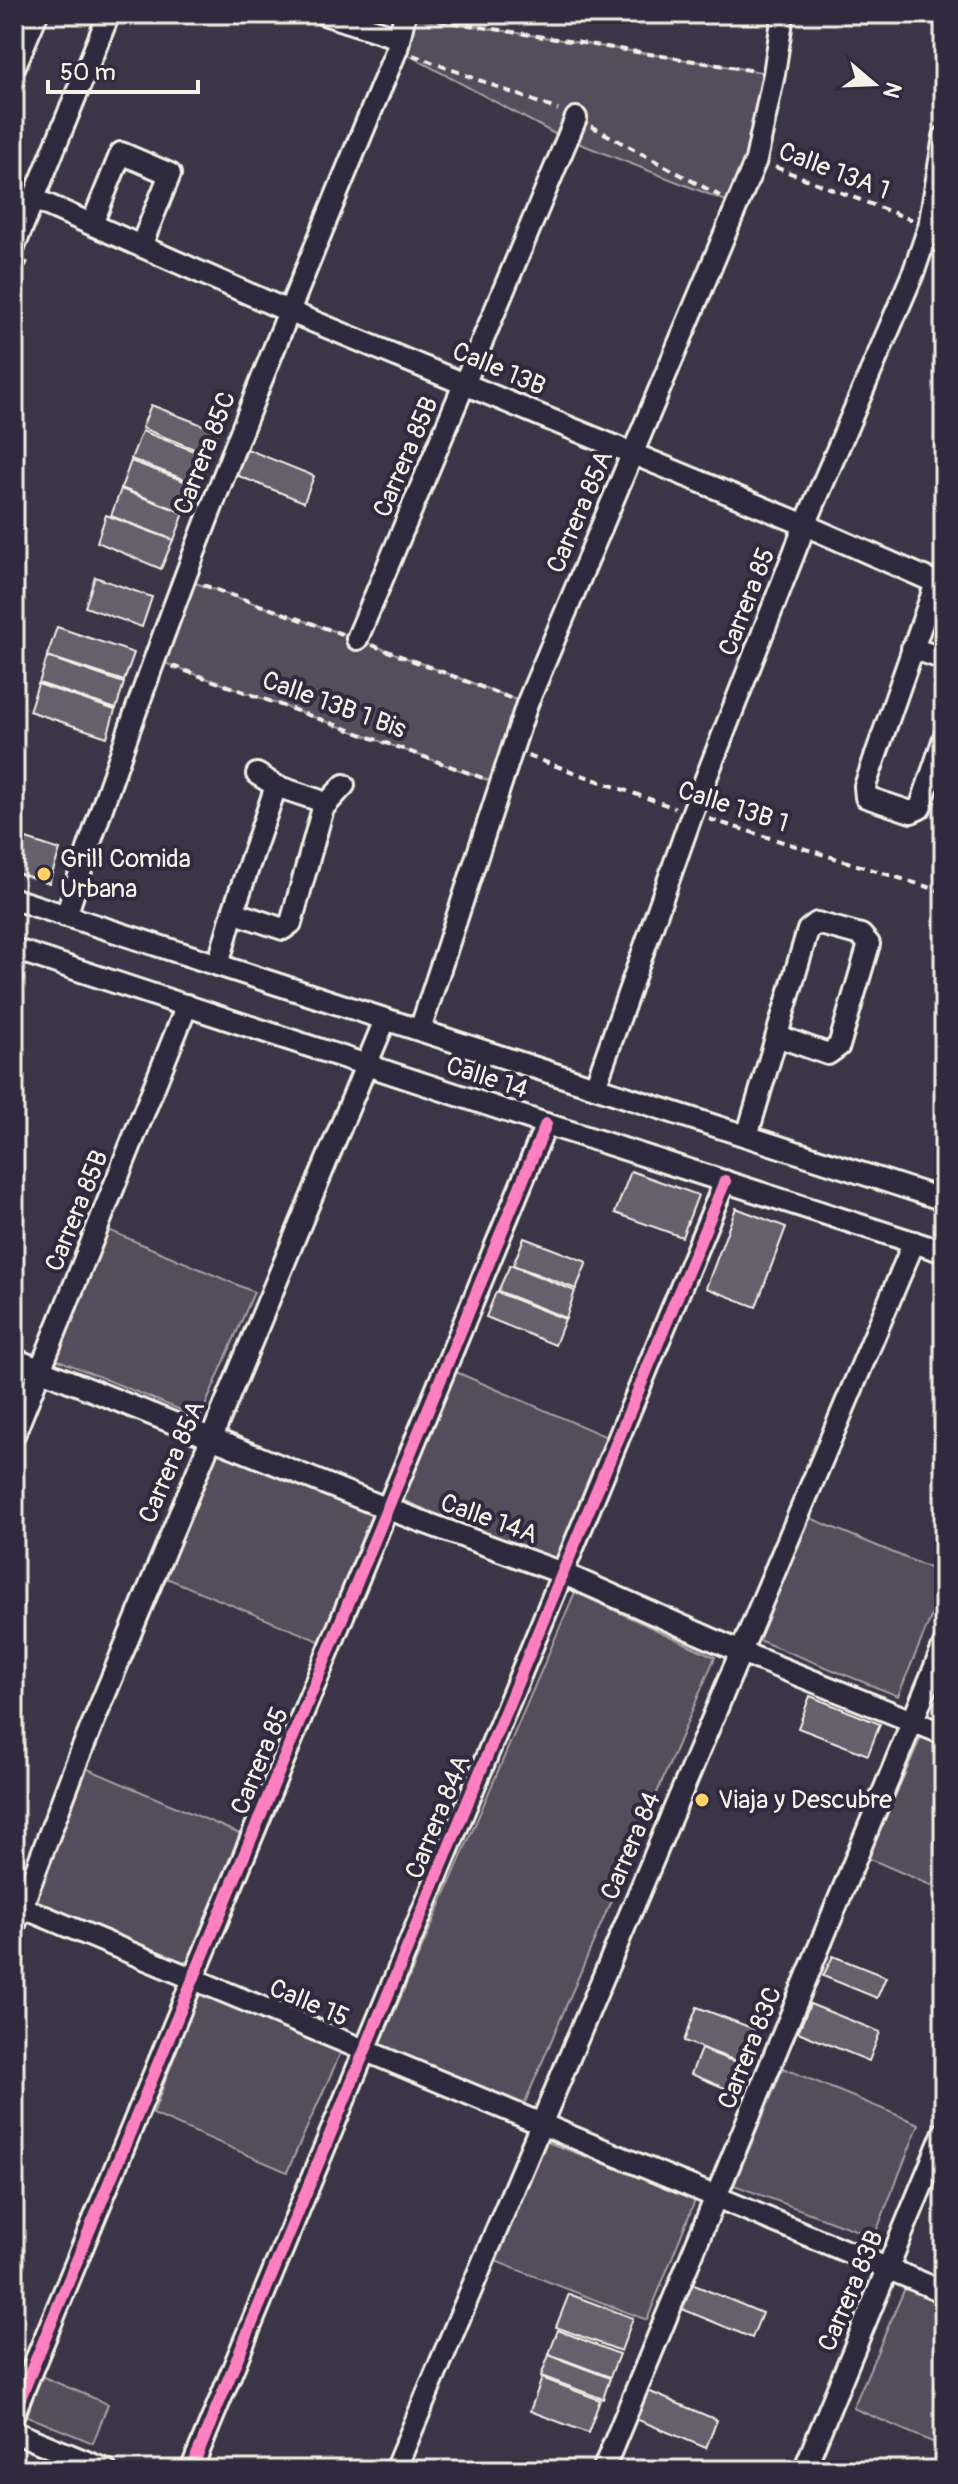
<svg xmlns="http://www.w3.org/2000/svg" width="958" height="2484" font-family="Pangolin,sans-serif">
<rect width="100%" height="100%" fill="#3b3647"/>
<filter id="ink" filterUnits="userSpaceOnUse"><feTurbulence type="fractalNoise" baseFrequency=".0125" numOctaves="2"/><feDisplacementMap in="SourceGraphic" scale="16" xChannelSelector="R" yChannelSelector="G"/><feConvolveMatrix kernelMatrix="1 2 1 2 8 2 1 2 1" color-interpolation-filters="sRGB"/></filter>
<g filter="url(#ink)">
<g fill="#534e5c" stroke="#a4a0a2" stroke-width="2">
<path d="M405,15l369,59 -38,131 -181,-71 -158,-85z"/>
<path d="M184,579l173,60 170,65 -26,81 -345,-125z"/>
<path d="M106,1229l148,63 -54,126 -149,-61z"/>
<path d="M456,1372l151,65 -53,128 -151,-65z"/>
<path d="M211,1437l177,72 -57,137 -177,-73z"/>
<path d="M808,1517l136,57v12l-46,110 -145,-58z"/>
<path d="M575,1592l140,65 -192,450 -145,-57z"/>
<path d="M921,1737l23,10v144l-76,-33z"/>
<path d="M76,1764l176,75 -59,140 -171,-72z"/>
<path d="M199,1991l142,61 -54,120 -134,-58z"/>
<path d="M783,2068l136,56 -45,113 -140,-52z"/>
<path d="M539,2139l157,59 -49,122 -157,-61z"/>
<path d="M905,2288l39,16v143l-91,-39z"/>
<path d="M41,2376l67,28 -15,39 -66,-27z"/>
</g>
<g fill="#65616c" stroke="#f4f1e8" stroke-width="2">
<path d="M151,405l67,26 -9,24 -67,-27z"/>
<path d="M142,431l65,25 -11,28 -65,-25z"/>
<path d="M242,447l72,29 -10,26 -73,-29z"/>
<path d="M131,461l64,24 -10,28 -64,-25z"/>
<path d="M121,489l63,24 -10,27 -63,-24z"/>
<path d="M106,515l67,25 -12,29 -64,-27z"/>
<path d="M95,577l57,20 -10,30 -57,-20z"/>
<path d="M57,627l77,26 -10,28 -77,-25z"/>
<path d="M47,657l77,26 -8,26 -77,-26z"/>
<path d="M38,684l77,26 -8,27 -78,-26z"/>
<path d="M14,835l46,15 -11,33 -35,-11z"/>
<path d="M631,1171l67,24 -16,42 -67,-24z"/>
<path d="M736,1208l50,19 -30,80 -50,-19z"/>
<path d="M524,1238l63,24 -11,27 -63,-24z"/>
<path d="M510,1265l65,26 -9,27 -68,-27z"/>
<path d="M496,1292l69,27 -10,26 -69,-28z"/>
<path d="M810,1696l70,28 -12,31 -70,-27z"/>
<path d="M833,1956l53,21 -9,21 -54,-22z"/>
<path d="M810,2004l70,28 -11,29 -71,-29z"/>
<path d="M697,2007l60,23 -13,34 -60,-23z"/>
<path d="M701,2049l37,14 -11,26 -36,-15z"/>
<path d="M692,2284l70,29 -10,25 -70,-29z"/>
<path d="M569,2294l64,24 -12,33 -65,-24z"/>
<path d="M558,2330l61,24 -9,23 -61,-23z"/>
<path d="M549,2355l61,23 -7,21 -62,-23z"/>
<path d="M542,2378l58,22 -12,33 -58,-22z"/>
<path d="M648,2391l69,29 -11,28 -70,-29z"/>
</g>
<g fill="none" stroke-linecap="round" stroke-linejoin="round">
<defs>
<g id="minor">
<path d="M324,14l75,24"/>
<path d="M14,68l23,-54"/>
<path d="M34,199l254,112 517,214 139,61"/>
<path d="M92,224l29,-71 49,21 -29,72"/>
<path d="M14,247l95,-233"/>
<path d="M936,583l-71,203 1,11 45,15 9,-4 24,-70"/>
<path d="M357,639l219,-521"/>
<path d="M912,648l32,11"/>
<path d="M257,774l19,12 42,14 5,8"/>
<path d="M14,899l930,301"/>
<path d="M233,912l50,17 8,-6 32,-115 21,-23"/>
<path d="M66,916c95,-294 212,-582 331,-867l8,-35"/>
<path d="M14,949l532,175 398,128"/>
<path d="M218,965l15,-53 43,-126"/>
<path d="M420,1030l107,-326 229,-544 18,-86 9,-60"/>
<path d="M595,1087l97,-273 113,-289 109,-254 15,-44 15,-90"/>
<path d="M747,1136l61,-206 9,-7 44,12 8,9 -30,102 -11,8 -51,-18"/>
<path d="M14,1359l374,150 174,64 179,79 203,82"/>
<path d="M14,1435l173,-430"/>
<path d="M14,1904l930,388"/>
<path d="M14,1927l62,-163 309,-744"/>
<path d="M14,2413l532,-1289"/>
<path d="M14,2432l92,38"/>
<path d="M191,2470l534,-1289"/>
<path d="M395,2470l519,-1228"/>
<path d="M603,2470l341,-825"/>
<path d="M804,2470l140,-338"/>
</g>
</defs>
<use href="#minor" stroke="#f4f1e8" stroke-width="26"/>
<g stroke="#f4f1e8" stroke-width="4" stroke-dasharray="8 6" stroke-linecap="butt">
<path d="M425,18l331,53"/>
<path d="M413,55l145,55"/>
<path d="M591,126l129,70"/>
<path d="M775,167l137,53"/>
<path d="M14,292l13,-31"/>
<path d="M203,585l139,49"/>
<path d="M372,645l138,53"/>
<path d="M172,666l311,112"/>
<path d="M528,756l147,52"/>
<path d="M709,819l235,73"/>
<path d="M24,2470l5,-11"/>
</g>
<use href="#minor" stroke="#2f2a3d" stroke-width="20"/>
<defs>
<g id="cycleway">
<path d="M14,2413l532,-1289"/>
<path d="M191,2470l534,-1289"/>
</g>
</defs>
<use href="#cycleway" stroke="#2f2a3d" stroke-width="17"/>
<use href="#cycleway" stroke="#ff80c0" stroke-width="12"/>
</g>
</g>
<g fill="#ffd166" stroke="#2f2a3d" stroke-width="3">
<circle cx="44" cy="874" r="8"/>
<circle cx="702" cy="1800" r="8"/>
</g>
<g text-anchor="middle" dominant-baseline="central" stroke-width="8" stroke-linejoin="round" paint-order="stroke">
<g font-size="26" fill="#f4f1e8" stroke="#2f2a3d">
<text transform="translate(834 171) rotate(21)">Calle 13A 1</text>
<text transform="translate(499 369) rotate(23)">Calle 13B</text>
<text transform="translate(205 453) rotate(-69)">Carrera 85C</text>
<text transform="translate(406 457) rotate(-67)">Carrera 85B</text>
<text transform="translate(580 512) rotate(-67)">Carrera 85A</text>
<text transform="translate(747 602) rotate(-69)">Carrera 85</text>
<text transform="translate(334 705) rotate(20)">Calle 13B 1 Bis</text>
<text transform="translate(733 807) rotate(18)">Calle 13B 1</text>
<text transform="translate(487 1078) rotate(18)">Calle 14</text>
<text transform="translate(77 1211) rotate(-68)">Carrera 85B</text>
<text transform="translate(172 1462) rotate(-67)">Carrera 85A</text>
<text transform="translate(489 1519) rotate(20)">Calle 14A</text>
<text transform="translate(260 1761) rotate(-68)">Carrera 85</text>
<text transform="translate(438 1817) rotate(-68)">Carrera 84A</text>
<text transform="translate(631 1846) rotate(-67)">Carrera 84</text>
<text transform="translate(309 2003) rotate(23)">Calle 15</text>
<text transform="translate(750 2048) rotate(-68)">Carrera 83C</text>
<text transform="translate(851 2291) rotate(-67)">Carrera 83B</text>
</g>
<g font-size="26" fill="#f4f1e8" stroke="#2f2a3d" text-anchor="start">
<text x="60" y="859">Grill Comida<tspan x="60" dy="30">Urbana</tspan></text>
<text x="718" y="1800">Viaja y Descubre</text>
</g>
</g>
<rect width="958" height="2484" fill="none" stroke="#2f2a3d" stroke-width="48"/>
<rect x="24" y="24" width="910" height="2436" fill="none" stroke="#f4f1e8" stroke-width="3" filter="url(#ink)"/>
<g transform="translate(874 84) rotate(109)" stroke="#2f2a3d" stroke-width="6" paint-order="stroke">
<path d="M0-6L14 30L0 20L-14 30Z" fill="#f4f1e8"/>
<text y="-12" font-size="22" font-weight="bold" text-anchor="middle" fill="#f4f1e8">N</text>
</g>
<path d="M48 80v12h150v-12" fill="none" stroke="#f4f1e8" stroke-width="4"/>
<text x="60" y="80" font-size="24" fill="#f4f1e8" stroke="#2f2a3d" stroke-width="6" paint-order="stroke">50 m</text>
</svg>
